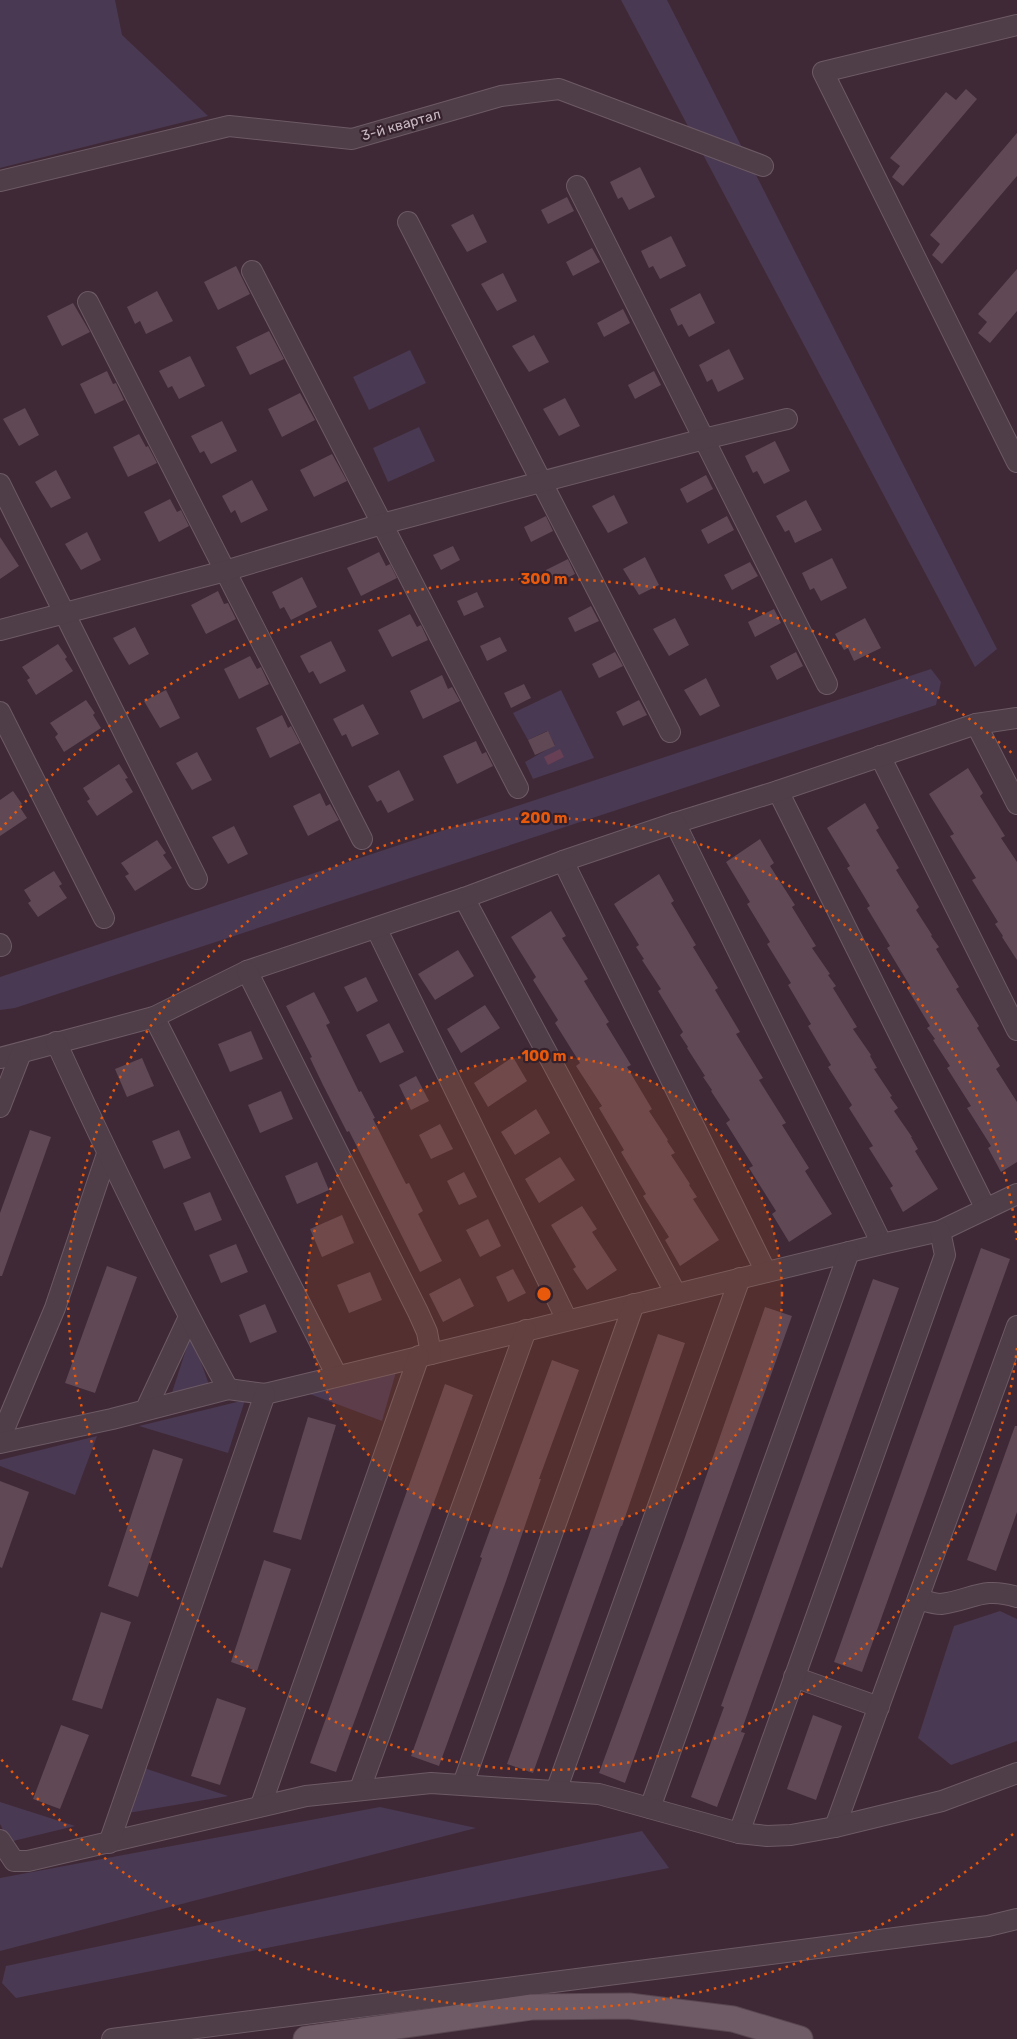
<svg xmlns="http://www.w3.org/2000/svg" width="1017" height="2039" font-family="Rubik,sans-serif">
<rect width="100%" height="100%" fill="#3f2936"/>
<g fill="#4a3952">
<path d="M0,0h115l7,35 86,81 -208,52z"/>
<path d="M621,0h46l330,649 -22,18z"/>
<path d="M410,350l16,33 -57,27 -16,-33z"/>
<path d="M419,427l16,34 -47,21 -15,-34z"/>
<path d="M931,669l10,13 -5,23 -921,303 -15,2v-33z"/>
<path d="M561,690l33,68 -61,21 -8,-17 30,-17 -8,-14 -19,9 -15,-27z"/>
<path d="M191,1334l22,62 -47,15z"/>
<path d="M398,1365l-16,56 -91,-34z"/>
<path d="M245,1400l-17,53 -89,-27z"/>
<path d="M97,1436l-22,59 -75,-29v-6z"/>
<path d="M1000,1611l17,8v122l-66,24 -33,-27 36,-112z"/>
<path d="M141,1767l87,29 -100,17z"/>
<path d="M0,1802l75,24 -66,16 -9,-18z"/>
<path d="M380,1807l96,21 -476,123v-73z"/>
<path d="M642,1831l27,37 -653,130 -14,-15 4,-17z"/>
</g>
<path fill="#674056" d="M560,749l4,8 -16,8 -4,-8z"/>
<g fill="#604855">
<path d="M966,89l11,10 -74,87 -11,-9 8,-11 -10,-8 56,-66 10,8z"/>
<path d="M1017,133v43l-75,88 -10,-9 8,-11 -10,-9z"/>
<path d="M640,167l15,30 -26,13 -7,-13 -4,2 -8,-17z"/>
<path d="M567,197l7,14 -26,13 -7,-14z"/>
<path d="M473,214l14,28 -20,10 -16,-27z"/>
<path d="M671,236l15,30 -26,13 -7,-13 -4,2 -8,-17z"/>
<path d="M592,248l8,14 -27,14 -7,-14z"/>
<path d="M236,266l14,28 -32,16 -14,-28z"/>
<path d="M1017,269v42l-27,32 -12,-10 9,-11 -9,-8z"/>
<path d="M503,273l14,28 -20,10 -16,-27z"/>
<path d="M157,291l16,30 -27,13 -6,-13 -5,3 -8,-17z"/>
<path d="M700,293l15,30 -26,14 -7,-13 -4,2 -8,-17z"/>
<path d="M73,303l17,29 -28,14 -15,-30z"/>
<path d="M623,309l7,14 -26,14 -7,-14z"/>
<path d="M269,331l15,28 -34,16 -14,-28z"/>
<path d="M534,335l15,27 -20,10 -17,-26z"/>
<path d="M729,349l15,30 -26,13 -6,-13 -5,3 -8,-17z"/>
<path d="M190,356l15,30 -26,13 -7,-13 -4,2 -9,-17z"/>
<path d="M107,371l6,13 3,-1 8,17 -29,14 -15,-30z"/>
<path d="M654,371l7,14 -26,14 -7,-14z"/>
<path d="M300,393l15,27 -33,17 -14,-28z"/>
<path d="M565,398l15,28 -21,10 -16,-27z"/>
<path d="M25,408l14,27 -20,11 -16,-27z"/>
<path d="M222,421l15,30 -26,13 -7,-13 -4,2 -9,-17z"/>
<path d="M139,434l7,13 2,-1 9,17 -29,14 -15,-30z"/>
<path d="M775,441l15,30 -26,13 -7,-13 -4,2 -8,-17z"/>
<path d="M332,454l15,27 -33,16 -14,-27z"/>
<path d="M56,470l15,28 -20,10 -16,-26z"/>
<path d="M706,475l7,14 -26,14 -7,-14z"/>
<path d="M252,480l16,30 -27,13 -6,-13 -4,3 -9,-17z"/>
<path d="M614,495l14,28 -20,10 -16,-27z"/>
<path d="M170,499l7,13 4,-2 8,16 -30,16 -15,-30z"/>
<path d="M806,500l16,30 -27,13 -6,-13 -4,2 -9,-16z"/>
<path d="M546,516l7,15 -22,11 -7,-15z"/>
<path d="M727,516l7,14 -26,14 -7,-14z"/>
<path d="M87,532l14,28 -20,10 -16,-26z"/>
<path d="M0,537l19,29 -19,13z"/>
<path d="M453,546l7,14 -19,10 -8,-15z"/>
<path d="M379,552l7,14 4,-2 7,14 -36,18 -14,-28z"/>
<path d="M645,557l14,28 -20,10 -16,-26z"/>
<path d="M832,558l15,30 -26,13 -7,-13 -4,2 -8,-17z"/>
<path d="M568,559l7,15 -22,11 -7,-15z"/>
<path d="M750,562l8,14 -26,14 -8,-15z"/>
<path d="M302,577l15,30 -26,13 -7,-13 -4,2 -8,-17z"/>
<path d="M218,591l6,13 4,-1 8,16 -30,15 -15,-29z"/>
<path d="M477,592l7,15 -20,9 -7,-15z"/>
<path d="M591,606l8,15 -24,11 -7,-14z"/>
<path d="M774,609l7,14 -26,14 -7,-15z"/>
<path d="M410,614l7,13 4,-2 7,15 -36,17 -14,-27z"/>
<path d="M675,618l14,27 -20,11 -16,-27z"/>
<path d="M865,618l16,30 -27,13 -6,-13 -4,2 -9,-16z"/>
<path d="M135,627l14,27 -20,11 -16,-27z"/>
<path d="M500,637l7,14 -20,10 -7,-15z"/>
<path d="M331,641l15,30 -26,13 -7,-13 -4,2 -9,-17z"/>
<path d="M58,644l9,13 -2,2 8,12 -37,24 -9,-15 3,-2 -8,-11z"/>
<path d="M615,652l8,14 -24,12 -7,-14z"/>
<path d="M796,652l7,14 -26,14 -7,-14z"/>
<path d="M250,656l7,13 4,-2 8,17 -30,15 -15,-30z"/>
<path d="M442,675l6,14 4,-2 8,14 -37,18 -13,-28z"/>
<path d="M706,678l14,28 -20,10 -16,-26z"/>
<path d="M524,684l7,14 -20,10 -7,-15z"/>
<path d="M166,690l14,28 -20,10 -16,-27z"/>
<path d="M86,700l9,13 -2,2 8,13 -37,24 -9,-15 3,-3 -8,-11z"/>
<path d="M639,700l8,15 -24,11 -7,-14z"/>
<path d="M363,704l16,30 -27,13 -6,-13 -4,2 -9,-17z"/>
<path d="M282,715l6,13 3,-2 9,17 -30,15 -14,-30z"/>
<path d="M548,731l7,15 -20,9 -7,-15z"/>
<path d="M476,741l6,13 4,-2 7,14 -36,18 -14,-28z"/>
<path d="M197,752l15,28 -20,10 -16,-27z"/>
<path d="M119,764l9,14 -3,1 8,13 -36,24 -10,-15 3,-2 -7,-11z"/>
<path d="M968,768l15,25 -3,3 25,40 -4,2 16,24v98l-15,-23 1,-1 -8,-12 3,-2 -26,-42 4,-2 -26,-42 4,-2 -25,-40z"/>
<path d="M399,770l15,30 -26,13 -7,-13 -4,2 -9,-16z"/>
<path d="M13,791l9,13 -3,2 8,12 -27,18v-36z"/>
<path d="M320,793l6,13 4,-2 9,16 -31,16 -15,-30z"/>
<path d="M865,803l14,25 -3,2 23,38 -3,2 23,37 -3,3 16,25 -1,1 8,11 -3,2 23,38 -3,2 23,37 -2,2 23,38 -4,3 21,33v60l-16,10 -13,-24 3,-2 -24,-38 4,-2 -24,-38 3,-2 -17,-26 2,-1 -8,-11 3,-2 -23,-38 3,-2 -23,-38 3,-2 -23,-38 3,-2 -23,-38 3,-2 -23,-38z"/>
<path d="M234,826l14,28 -20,10 -16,-27z"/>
<path d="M760,839l14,24 -4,3 25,39 -3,2 24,39 -4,2 18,26 -2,1 8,11 -3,2 24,39 -4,2 18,26 -1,1 7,12 -3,1 18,27 -2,1 8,11 -4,3 18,26h-1l7,12 -3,2 23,38 -35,23 -13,-24 3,-2 -24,-38 4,-2 -24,-38 3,-3 -24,-38 3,-2 -23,-39 3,-2 -23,-39 3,-2 -24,-39 3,-2 -23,-38 3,-2 -24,-40z"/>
<path d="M157,840l9,13 -3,2 9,13 -37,23 -10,-15 4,-2 -8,-11z"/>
<path d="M54,871l8,13 -3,2 8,12 -29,19 -10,-14 3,-2 -7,-11z"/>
<path d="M659,874l15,27 -3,2 25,42 -3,2 25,41 -3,2 25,42 -4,2 27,44 -4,2 27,43 -4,2 27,43 -4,3 27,43 -43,28 -17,-28 4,-3 -27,-43 4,-2 -27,-43 4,-3 -19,-29 1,-1 -9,-13 2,-1 -18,-28 1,-1 -8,-12 3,-3 -25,-41 3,-2 -19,-29 2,-1 -8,-12 3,-2 -25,-41z"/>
<path d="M551,911l15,25 -4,2 26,41 -4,2 25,41 -3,2 25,41 -4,2 25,42 -3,2 19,29 -1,1 8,12 -4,2 19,29 -1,1 8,12 -4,2 26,41 -39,26 -15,-26 4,-3 -26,-41 3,-2 -25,-42 3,-2 -25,-42 3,-2 -26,-40 4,-3 -25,-40 3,-3 -25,-40 3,-3 -25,-40z"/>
<path d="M458,950l16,26 -39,24 -17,-26z"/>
<path d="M366,977l12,24 -21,11 -13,-25z"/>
<path d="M314,992l16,31 -4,2 33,67 2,-1 14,27 -2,1 33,65 3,-1 14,28 -5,3 24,47 -22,11 -71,-141 -2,1 -24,-47 -13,-27 2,-1 -26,-51z"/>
<path d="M485,1005l15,23 -39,25 -14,-24z"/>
<path d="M389,1023l15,29 -24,11 -14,-28z"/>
<path d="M251,1031l12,28 -33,13 -12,-28z"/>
<path d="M513,1057l14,24 -39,26 -14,-24z"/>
<path d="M142,1058l12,28 -27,11 -12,-28z"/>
<path d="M416,1076l13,25 -18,9 -12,-25z"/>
<path d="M281,1091l12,28 -33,14 -12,-28z"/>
<path d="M536,1109l14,24 -35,22 -14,-23z"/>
<path d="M440,1124l13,25 -22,10 -12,-24z"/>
<path d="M30,1130l21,7 -49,139h-2v-63z"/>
<path d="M179,1130l12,28 -27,11 -12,-28z"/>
<path d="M560,1157l15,23 -36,23 -14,-24z"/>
<path d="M317,1162l12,28 -32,14 -12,-28z"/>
<path d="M464,1172l13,25 -18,8 -12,-24z"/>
<path d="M210,1192l12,28 -27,11 -12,-28z"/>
<path d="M582,1206l15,23 -5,3 25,38 -30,20 -14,-21 3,-2 -25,-42z"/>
<path d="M342,1215l12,28 -32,14 -12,-28z"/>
<path d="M488,1219l13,27 -21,11 -14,-27z"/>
<path d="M236,1244l12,28 -27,11 -12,-28z"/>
<path d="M981,1248l29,11 -148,413 -28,-10z"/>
<path d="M107,1266l30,11 -42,116 -30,-10z"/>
<path d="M513,1269l13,24 -18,9 -12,-25z"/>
<path d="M370,1272l12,28 -33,13 -12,-28z"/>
<path d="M460,1278l14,28 -31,16 -14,-28z"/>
<path d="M873,1279l26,9 -158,444 4,1 -28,74 -26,-10 33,-90 -3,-1z"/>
<path d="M265,1304l12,28 -27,11 -11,-28z"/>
<path d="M765,1307l27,9 -167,467 -26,-10 85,-233z"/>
<path d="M658,1334l27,9 -63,183h-1l-88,247 -26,-9 82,-229z"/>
<path d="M552,1360l27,10 -40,109h2l-36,105 -66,182 -28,-10 71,-198 -2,-1z"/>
<path d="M445,1384l28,11 -137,377 -26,-9z"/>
<path d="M308,1417l28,8 -35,115 -28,-8z"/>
<path d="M1015,1426h2v86l-21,59 -29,-11z"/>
<path d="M153,1449l30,10 -45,138 -30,-11z"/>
<path d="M0,1481l29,11 -27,76 -2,-1z"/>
<path d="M264,1560l27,9 -34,102 -26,-9z"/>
<path d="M101,1612l30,10 -29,87 -30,-9z"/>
<path d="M217,1698l29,10 -26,77 -29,-9z"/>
<path d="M813,1715l29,11 -26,74 -29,-11z"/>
<path d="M61,1725l28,10 -29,74 -27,-10z"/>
</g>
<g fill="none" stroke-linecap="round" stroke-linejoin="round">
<defs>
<g id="minor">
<path d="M1017,25l-194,47 194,390"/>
<path d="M0,181l229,-55 123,13 149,-43 58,-7 204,77"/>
<path d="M577,186l250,498"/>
<path d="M408,222l262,510"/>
<path d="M252,271l266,517"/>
<path d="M88,302l274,537"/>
<path d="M0,484l197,395"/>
<path d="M0,630l225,-59 157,-47 322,-85 83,-20"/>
<path d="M0,712l104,206"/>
<path d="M976,724l41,80"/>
<path d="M880,756l137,274"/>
<path d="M778,791l208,418"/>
<path d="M675,823l103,-32 198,-67 41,-6"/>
<path d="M563,861l203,411"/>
<path d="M464,898l212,396"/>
<path d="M376,928l191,392"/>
<path d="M0,944l1,2"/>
<path d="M154,1017l183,359"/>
<path d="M0,1058l154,-41 93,-46 217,-73 99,-37 112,-38 207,421"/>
<path d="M0,1107l21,-54"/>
<path d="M431,1354l451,-110 58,-13 77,-37"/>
<path d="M228,1389l37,5 166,-40 -4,-22 -9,-20 -171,-341"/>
<path d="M146,1409l43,-92"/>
<path d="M0,1439l55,-131 52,-154"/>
<path d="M0,1443l112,-24 116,-30c-62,-114 -118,-229 -172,-347"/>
<path d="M918,1599c7,2 16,5 23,5 31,-4 42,-18 76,-7"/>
<path d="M794,1677l85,30"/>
<path d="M463,1784l171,-480"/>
<path d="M360,1789l166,-459"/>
<path d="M556,1791l184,-513"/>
<path d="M261,1805l158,-449"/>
<path d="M650,1808l199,-556"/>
<path d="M835,1827l182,-501"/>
<path d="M739,1833l206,-578 -5,-24"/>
<path d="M0,1840l14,21h14l278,-65 125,-13 168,11 140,39 28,3 24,-1 44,-8 107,-26 75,-28"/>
<path d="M109,1843l156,-449"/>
<path d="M112,2039l876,-113 29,-7"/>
</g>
<path id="major" d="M306,2039l226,-32 97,-1 104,13 67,20"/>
</defs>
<use href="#minor" stroke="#6c5a65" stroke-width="22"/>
<use href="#major" stroke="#584650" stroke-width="27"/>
<use href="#minor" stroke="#4f3d47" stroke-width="20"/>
<use href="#major" stroke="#6f5b66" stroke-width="25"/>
</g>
<circle cx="544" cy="1294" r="238" fill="#e8590c" fill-opacity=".12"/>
<g fill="none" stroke="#e8590c" stroke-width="2.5" stroke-dasharray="2.5 5">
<circle cx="544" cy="1294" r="238"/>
<path d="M1017 1348A476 476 0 1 1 1017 1240"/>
<path d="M1013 1834A715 715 0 0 1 0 1758M0 830A715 715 0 0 1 1013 754"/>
</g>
<g text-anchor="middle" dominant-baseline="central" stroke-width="4.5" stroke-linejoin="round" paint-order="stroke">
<g font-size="14" fill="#c9b9c2" stroke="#34212c">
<text transform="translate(401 125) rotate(-16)">3-й квартал</text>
</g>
</g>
<circle cx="544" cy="1294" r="8" fill="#e8590c" stroke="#34212c" stroke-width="2.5"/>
<g font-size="15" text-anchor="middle" font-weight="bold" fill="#e8590c" stroke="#34212c" stroke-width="4.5" stroke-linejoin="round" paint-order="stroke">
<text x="544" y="584">300 m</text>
<text x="544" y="823">200 m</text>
<text x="544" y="1061">100 m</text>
</g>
</svg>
